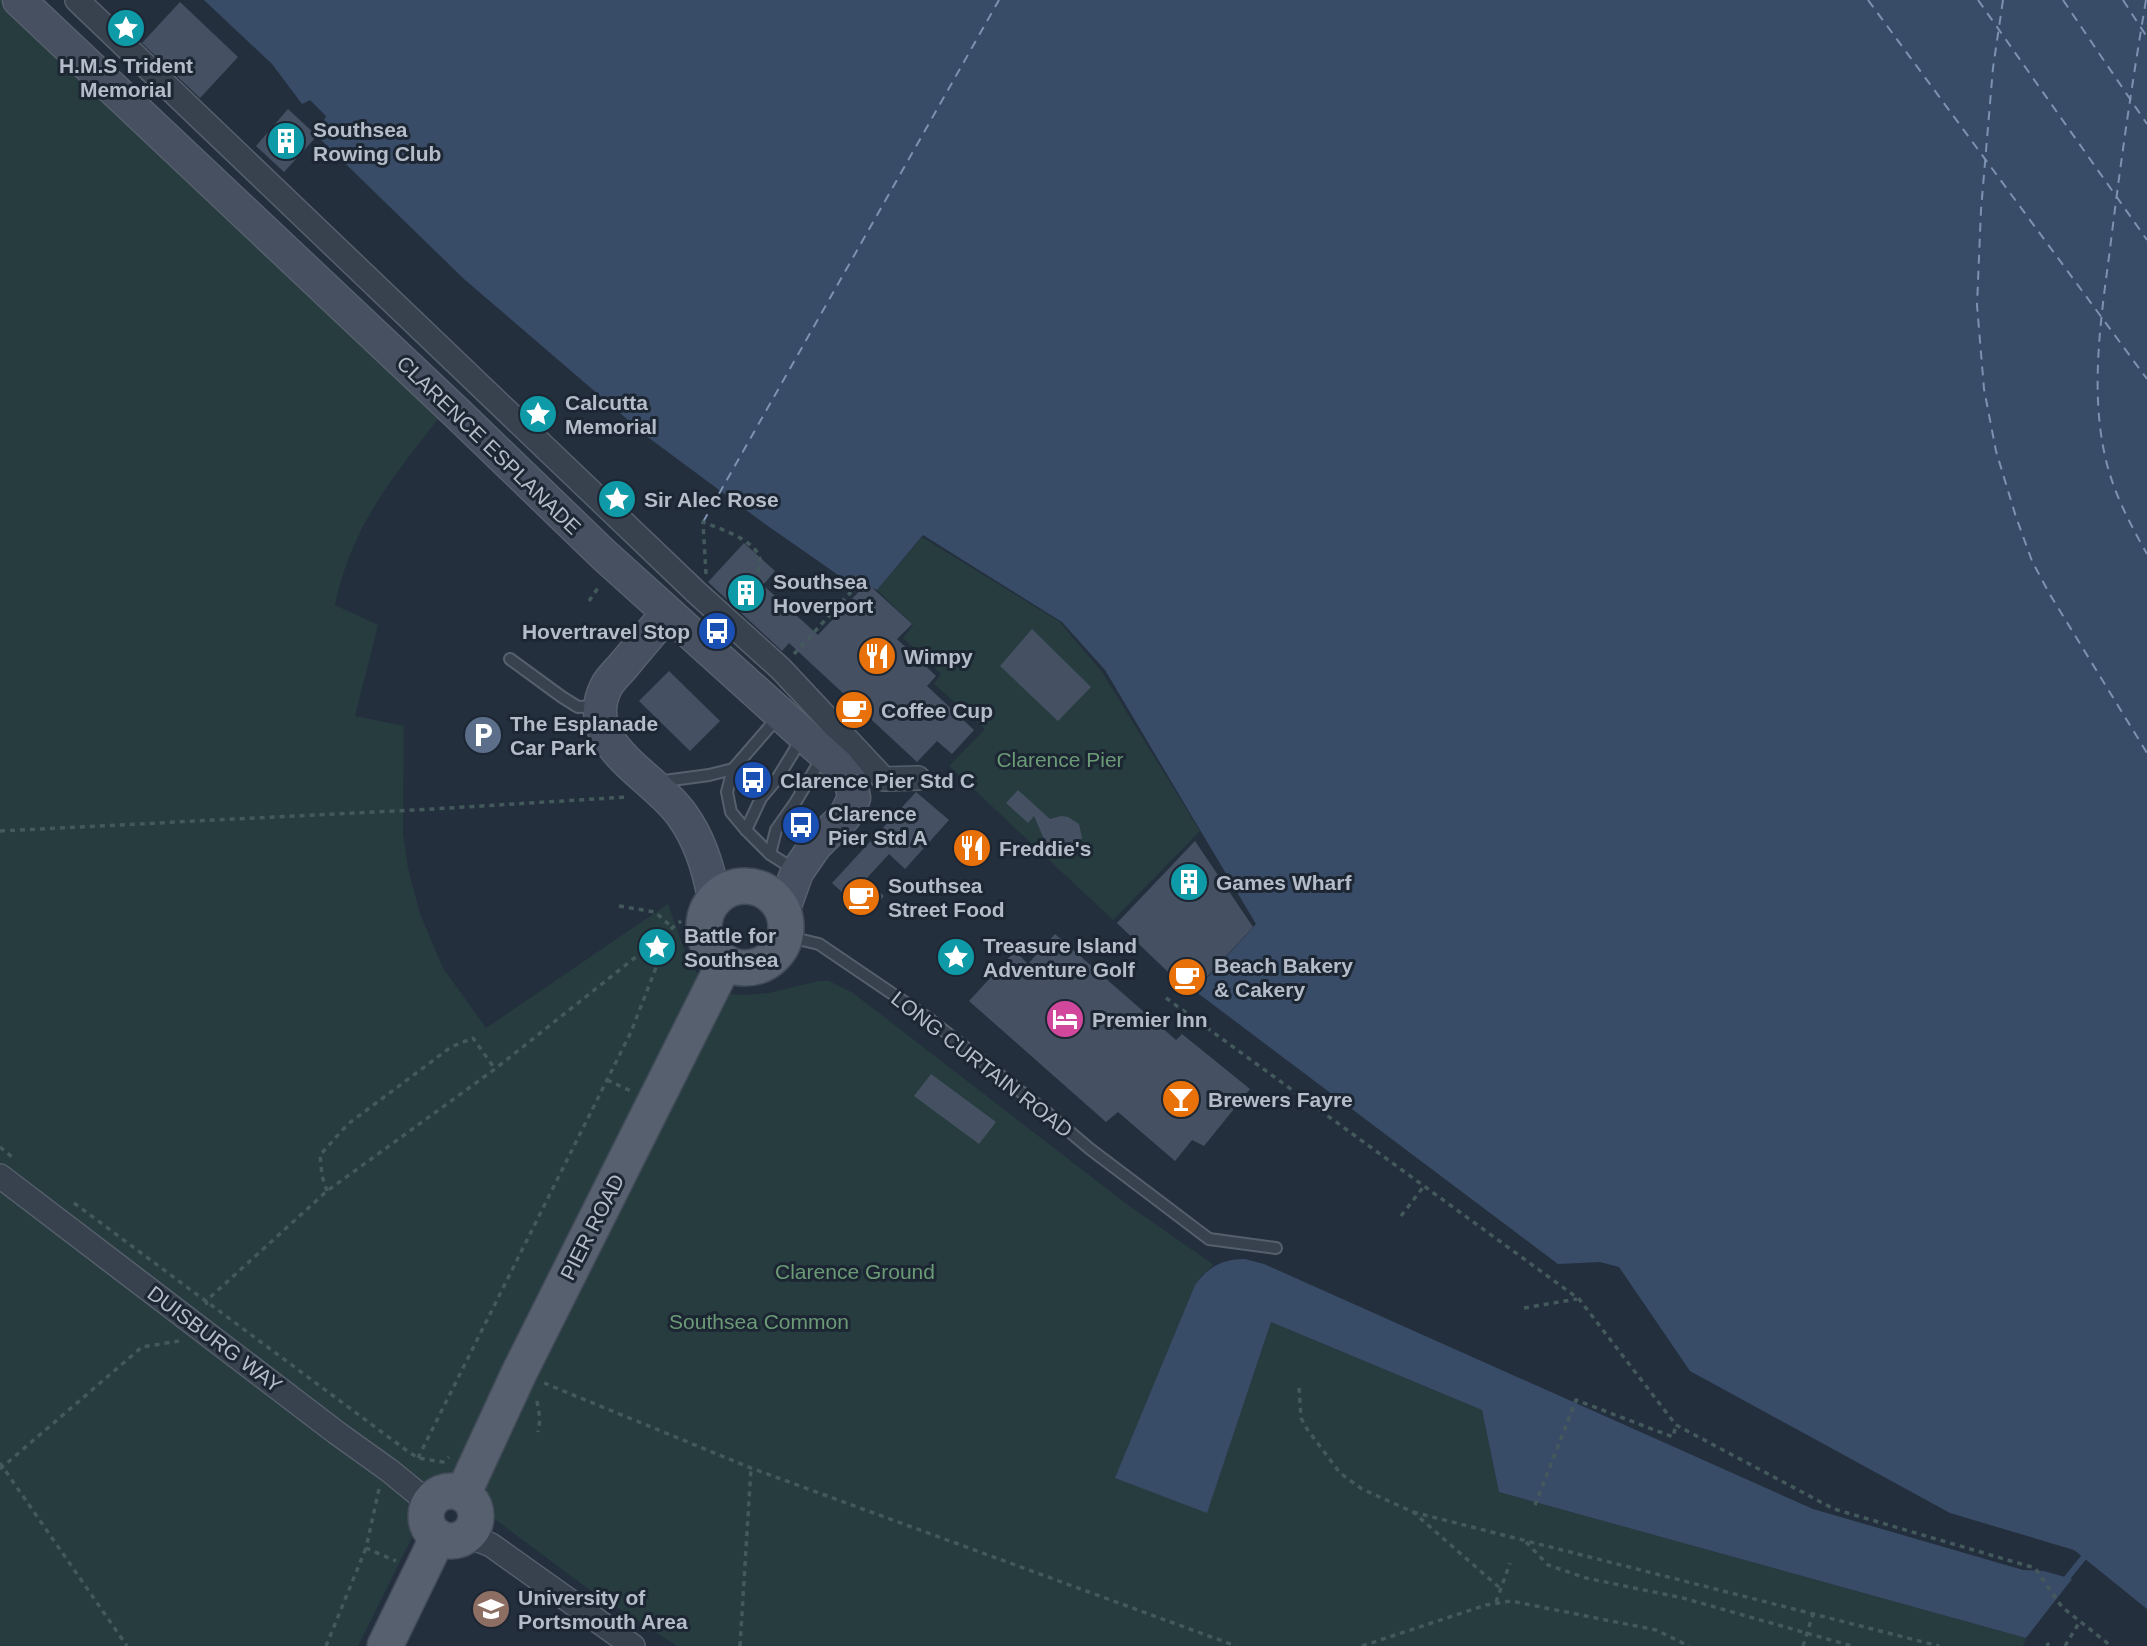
<svg xmlns="http://www.w3.org/2000/svg" width="2147" height="1646" font-family="Helvetica,sans-serif">
<rect width="100%" height="100%" fill="#242f3e"/>
<g fill="#263c3f">
<path d="M0,0h3l435,419c-47,60 -87,109 -103,186l43,20 -23,91 49,10 -1,107 5,35 12,46 23,54 43,60 182,-124 21,59 10,12 30,19 18,1 22,-2 50,-12h10l24,12 275,212 86,60 -12,10 -7,10 -79,193 91,34 64,-190 211,88 17,82 527,146 -3,8h-1346l-90,-58 -146,-109 -83,167h-358z"/>
<path d="M922,537l138,85 42,50 98,159 -87,89 -164,-154 36,-37 -51,-45 7,-10 -38,-36 10,-13 -36,-35z"/>
</g>
<g fill="#394c67">
<path d="M204,0h1943v1609l-73,-59 -124,-37 -260,-142 -71,-104 -19,-5 -42,2 -363,-273 61,-67 -151,-254 -43,-48 -139,-87 -46,55 -13,-6 -10,2 -89,-62 -116,-86 -185,-159 -147,-143 9,-20 -16,-16 -8,4 -30,-40z"/>
<path d="M1245,1259l19,5 549,245 210,61 21,1 28,8 -46,59 -527,-146 -17,-82 -211,-88 -64,191 -92,-35 80,-193c13,-18 27,-26 50,-26z"/>
</g>
<g fill="none" stroke-linecap="round" stroke-linejoin="round">
<path stroke="#394c67" stroke-width="6" d="M2067,1578l17,-21"/>
<g stroke="#7c92b1" stroke-width="2" stroke-dasharray="9 7" stroke-linecap="butt">
<path d="M1868,0l279,379"/>
<path d="M1978,0l169,240"/>
<path d="M2003,0l-10,68 -12,142 -4,95 7,84 12,62 20,66 16,44 17,32 98,160"/>
<path d="M2063,0l84,124"/>
<path d="M2123,0l24,37"/>
<path d="M2146,0c-14,83 -26,166 -36,249 -9,68 -20,140 -5,207 8,36 24,66 42,98"/>
<path d="M703,522l296,-522"/>
</g>
</g>
<g fill="#455162">
<path d="M180,2l58,55 -38,41 -58,-55z"/>
<path d="M288,109l29,27 -33,36 -28,-26z"/>
<path d="M744,543l31,28 -12,14 55,50 49,-52 45,41 -15,15 39,37 -9,10 47,44 -22,24 -15,-13 -20,21 -128,-119 -7,8 -74,-69z"/>
<path d="M1032,629l59,58 -33,34 -58,-55z"/>
<path d="M669,671l51,50 -30,30 -51,-50z"/>
<path d="M1018,790l32,29 11,-3 7,1 11,7 3,14 -7,12 -12,4 -12,-4 -4,-4 -13,-30 -6,7 -22,-20z"/>
<path d="M916,792l33,28 -44,49 -16,-15 -23,25 18,17 -17,19 -35,-32z"/>
<path d="M1195,841l58,86 -62,67 -74,-71z"/>
<path d="M1055,934l121,106 6,-6 68,55 -46,57 -12,-6 -17,21 -57,-49 -12,10 -137,-121 46,-50 13,13z"/>
<path d="M931,1074l65,48 -17,22 -65,-48z"/>
</g>
<g fill="none" stroke-linecap="round" stroke-linejoin="round">
<defs>
<g id="lane">
<path d="M510,659l52,38 16,10 19,-1"/>
<path d="M779,716l-46,53 -6,23 4,20 15,18 24,24 25,16"/>
<path d="M657,782l52,-7 24,-6"/>
<path d="M746,830l15,-32 16,-19 25,-41"/>
<path d="M770,854l6,-24 19,-27 28,-47"/>
<path d="M785,936l34,8 109,74 117,93 45,38 119,90 67,9"/>
</g>
<g id="street">
<path d="M77,0l620,593 84,76 103,110 34,-1"/>
<path d="M0,1176l337,257 53,38 39,32"/>
<path d="M466,1535l25,10 142,101"/>
</g>
<g id="secondary">
<path d="M19,0l439,414 146,141 233,210 14,17 3,16 -9,18 -30,30 -18,26 -14,39"/>
<path d="M668,613c-15,17 -30,35 -45,53 -5,6 -13,13 -17,21 -28,57 49,89 76,128 18,25 27,54 32,84"/>
</g>
<g id="primary">
<circle cx="745" cy="927" r="41"/>
<circle cx="451" cy="1516" r="25"/>
<path d="M463,1494l56,-121 206,-411"/>
<path d="M385,1646l53,-109"/>
</g>
</defs>
<use href="#lane" stroke="#565f6c" stroke-width="14"/>
<use href="#street" stroke="#565f6c" stroke-width="26"/>
<use href="#secondary" stroke="#565f6c" stroke-width="35"/>
<use href="#primary" stroke="#414a57" stroke-width="38"/>
<g stroke="#44595c" stroke-width="3.5" stroke-dasharray="5 5" stroke-linecap="butt">
<path d="M706,574l-3,-52c17,7 71,23 54,51 -6,9 -17,17 -24,25"/>
<path d="M589,601l11,-16"/>
<path d="M794,654l57,-62"/>
<path d="M0,831l433,-22 194,-12"/>
<path d="M619,906l36,6 18,16"/>
<path d="M1166,998l413,301 97,126 158,84 201,59 27,39 49,39"/>
<path d="M607,1080l24,11"/>
<path d="M0,1147l12,10"/>
<path d="M327,1191l-5,-15 -2,-21 28,-31 103,-77 22,-9 22,31"/>
<path d="M74,1203l332,247 12,8 25,4 6,-5"/>
<path d="M1401,1216l23,-30"/>
<path d="M207,1305l-1,-4 121,-110 168,-122 186,-148"/>
<path d="M1524,1308l53,-9"/>
<path d="M544,1383l207,85 485,178"/>
<path d="M1299,1388l2,30 6,11 33,44 22,16 51,23 88,77"/>
<path d="M537,1401l3,18 -2,13"/>
<path d="M418,1458l213,-426 26,-67 9,-30"/>
<path d="M0,1463l127,183"/>
<path d="M0,1469l142,-122 37,-6"/>
<path d="M379,1489l-13,59 30,13"/>
<path d="M1535,1505l41,-105 97,37 3,-12"/>
<path d="M1413,1512l526,134"/>
<path d="M1526,1542l22,23 38,13 97,20 169,48"/>
<path d="M1496,1602l14,-39"/>
<path d="M326,1646l40,-98"/>
<path d="M740,1646l11,-178"/>
<path d="M1362,1646l124,-41 25,-4 145,29 33,16"/>
<path d="M1803,1646l10,-32"/>
<path d="M2047,1646l1,-2 -1,2"/>
<path d="M2065,1646l14,-23"/>
</g>
<use href="#lane" stroke="#38414e" stroke-width="10"/>
<use href="#street" stroke="#38414e" stroke-width="23"/>
<use href="#secondary" stroke="#465061" stroke-width="32"/>
<use href="#primary" stroke="#56606e" stroke-width="35"/>
</g>
<defs>
<symbol id="sight-disc" viewBox="-11 -11 22 22"><circle r="9.5" fill="#0f9aa8" stroke="#1d2633"/><path d="M0-6L1.8-2.2L6-1.7L2.9 1.2L3.7 5.4L0 3.3L-3.7 5.4L-2.9 1.2L-6-1.7L-1.8-2.2Z" fill="#fff"/></symbol>
<symbol id="building-disc" viewBox="-11 -11 22 22"><circle r="9.5" fill="#0f9aa8" stroke="#1d2633"/><path d="M-4-6H4V6H1V3H-1V6H-4ZM-2.5-4.3h1.7v1.8h-1.7ZM.8-4.3h1.7v1.8H.8ZM-2.5-1h1.7V.8h-1.7ZM.8-1h1.7V.8H.8Z" fill="#fff"/></symbol>
<symbol id="bus-disc" viewBox="-11 -11 22 22"><circle r="9.5" fill="#1a4fb4" stroke="#1d2633"/><path d="M-5-6H5V4H4V6H2V4H-2V6H-4V4H-5ZM-3.5-4V0h7V-4ZM-3.5 1.2v1.5H-2V1.2ZM2 1.2v1.5H3.5V1.2Z" fill="#fff"/></symbol>
<symbol id="restaurant-disc" viewBox="-11 -11 22 22"><circle r="9.5" fill="#e8710a" stroke="#1d2633"/><path d="M-5-6h1v4h1v-4h1v4h1v-4h1v5L-1.5 .5V6h-2V.5L-5-1ZM5-6V6H3V1.5H1.5Q1.5-4 5-6Z" fill="#fff"/></symbol>
<symbol id="cafe-disc" viewBox="-11 -11 22 22"><circle r="9.5" fill="#e8710a" stroke="#1d2633"/><path d="M-5.5-4.5H6V0H3Q3 3.5 0 3.5H-2.5Q-5.5 3.5-5.5 0ZM3-3.2v2h1.7v-2ZM-6 4.5H4V6H-6Z" fill="#fff"/></symbol>
<symbol id="parking-disc" viewBox="-11 -11 22 22"><circle r="9.5" fill="#5c6f8a" stroke="#1d2633"/><path d="M-3.5-5.5H1a3.5 3.5 0 0 1 0 7H-1V5.5H-3.5ZM-1-3.4V-.6H.8a1.4 1.4 0 0 0 0-2.8Z" fill="#fff"/></symbol>
<symbol id="hotel-disc" viewBox="-11 -11 22 22"><circle r="9.5" fill="#d1479c" stroke="#1d2633"/><path d="M-6-4.5h1.5V1H6V5H4.5V3h-9V5H-6ZM-4 0a1.8 1.8 0 1 1 3.6 0ZM.5 0V-2.5h3Q6-2.5 6 0Z" fill="#fff"/></symbol>
<symbol id="bar-disc" viewBox="-11 -11 22 22"><circle r="9.5" fill="#e8710a" stroke="#1d2633"/><path d="M-6-5H6L.8 .8V4.5H3.5V6h-7V4.5H-.8V.8Z" fill="#fff"/></symbol>
<symbol id="university-disc" viewBox="-11 -11 22 22"><circle r="9.5" fill="#8d6e63" stroke="#1d2633"/><path d="M0-5L7-2L0 1L-7-2ZM-4 1L0 2.5L4 1V4Q0 6-4 4Z" fill="#fff"/></symbol>
</defs>
<g fill-rule="evenodd">
<use href="#sight-disc" x="104" y="6" width="44" height="44"/>
<use href="#building-disc" x="264" y="119" width="44" height="44"/>
<use href="#sight-disc" x="516" y="392" width="44" height="44"/>
<use href="#sight-disc" x="595" y="477" width="44" height="44"/>
<use href="#building-disc" x="724" y="571" width="44" height="44"/>
<use href="#bus-disc" x="695" y="609" width="44" height="44"/>
<use href="#restaurant-disc" x="855" y="634" width="44" height="44"/>
<use href="#cafe-disc" x="832" y="688" width="44" height="44"/>
<use href="#parking-disc" x="461" y="713" width="44" height="44"/>
<use href="#bus-disc" x="731" y="758" width="44" height="44"/>
<use href="#bus-disc" x="779" y="803" width="44" height="44"/>
<use href="#restaurant-disc" x="950" y="826" width="44" height="44"/>
<use href="#building-disc" x="1167" y="860" width="44" height="44"/>
<use href="#cafe-disc" x="839" y="875" width="44" height="44"/>
<use href="#sight-disc" x="635" y="925" width="44" height="44"/>
<use href="#sight-disc" x="934" y="935" width="44" height="44"/>
<use href="#cafe-disc" x="1165" y="955" width="44" height="44"/>
<use href="#hotel-disc" x="1043" y="997" width="44" height="44"/>
<use href="#bar-disc" x="1159" y="1077" width="44" height="44"/>
<use href="#university-disc" x="469" y="1587" width="44" height="44"/>
</g>
<g text-anchor="middle" dominant-baseline="central" stroke-width="6" stroke-linejoin="round" paint-order="stroke">
<g font-size="21" font-weight="bold" fill="#b4bcc9" stroke="#1d2633" text-anchor="start">
<text x="126" y="65" text-anchor="middle">H.M.S Trident<tspan x="126" dy="24">Memorial</tspan></text>
<text x="313" y="129">Southsea<tspan x="313" dy="24">Rowing Club</tspan></text>
<text x="565" y="402">Calcutta<tspan x="565" dy="24">Memorial</tspan></text>
<text x="644" y="499">Sir Alec Rose</text>
<text x="773" y="581">Southsea<tspan x="773" dy="24">Hoverport</tspan></text>
<text x="690" y="631" text-anchor="end">Hovertravel Stop</text>
<text x="904" y="656">Wimpy</text>
<text x="881" y="710">Coffee Cup</text>
<text x="510" y="723">The Esplanade<tspan x="510" dy="24">Car Park</tspan></text>
<text x="780" y="780">Clarence Pier Std C</text>
<text x="828" y="813">Clarence<tspan x="828" dy="24">Pier Std A</tspan></text>
<text x="999" y="848">Freddie's</text>
<text x="1216" y="882">Games Wharf</text>
<text x="888" y="885">Southsea<tspan x="888" dy="24">Street Food</tspan></text>
<text x="684" y="935">Battle for<tspan x="684" dy="24">Southsea</tspan></text>
<text x="983" y="945">Treasure Island<tspan x="983" dy="24">Adventure Golf</tspan></text>
<text x="1214" y="965">Beach Bakery<tspan x="1214" dy="24">&amp; Cakery</tspan></text>
<text x="1092" y="1019">Premier Inn</text>
<text x="1208" y="1099">Brewers Fayre</text>
<text x="518" y="1597">University of<tspan x="518" dy="24">Portsmouth Area</tspan></text>
</g>
<g font-size="21" fill="#b4bcc9" stroke="#1d2633">
<text transform="translate(489 445) rotate(44)">CLARENCE ESPLANADE</text>
<text transform="translate(982 1064) rotate(38)">LONG CURTAIN ROAD</text>
<text transform="translate(592 1227) rotate(-63)">PIER ROAD</text>
<text transform="translate(215 1339) rotate(37)">DUISBURG WAY</text>
</g>
<g font-size="21" fill="#6b9a76" stroke="#1d2633">
<text x="1060" y="759">Clarence Pier</text>
<text x="855" y="1271">Clarence Ground</text>
<text x="759" y="1321">Southsea Common</text>
</g>
</g>
</svg>
